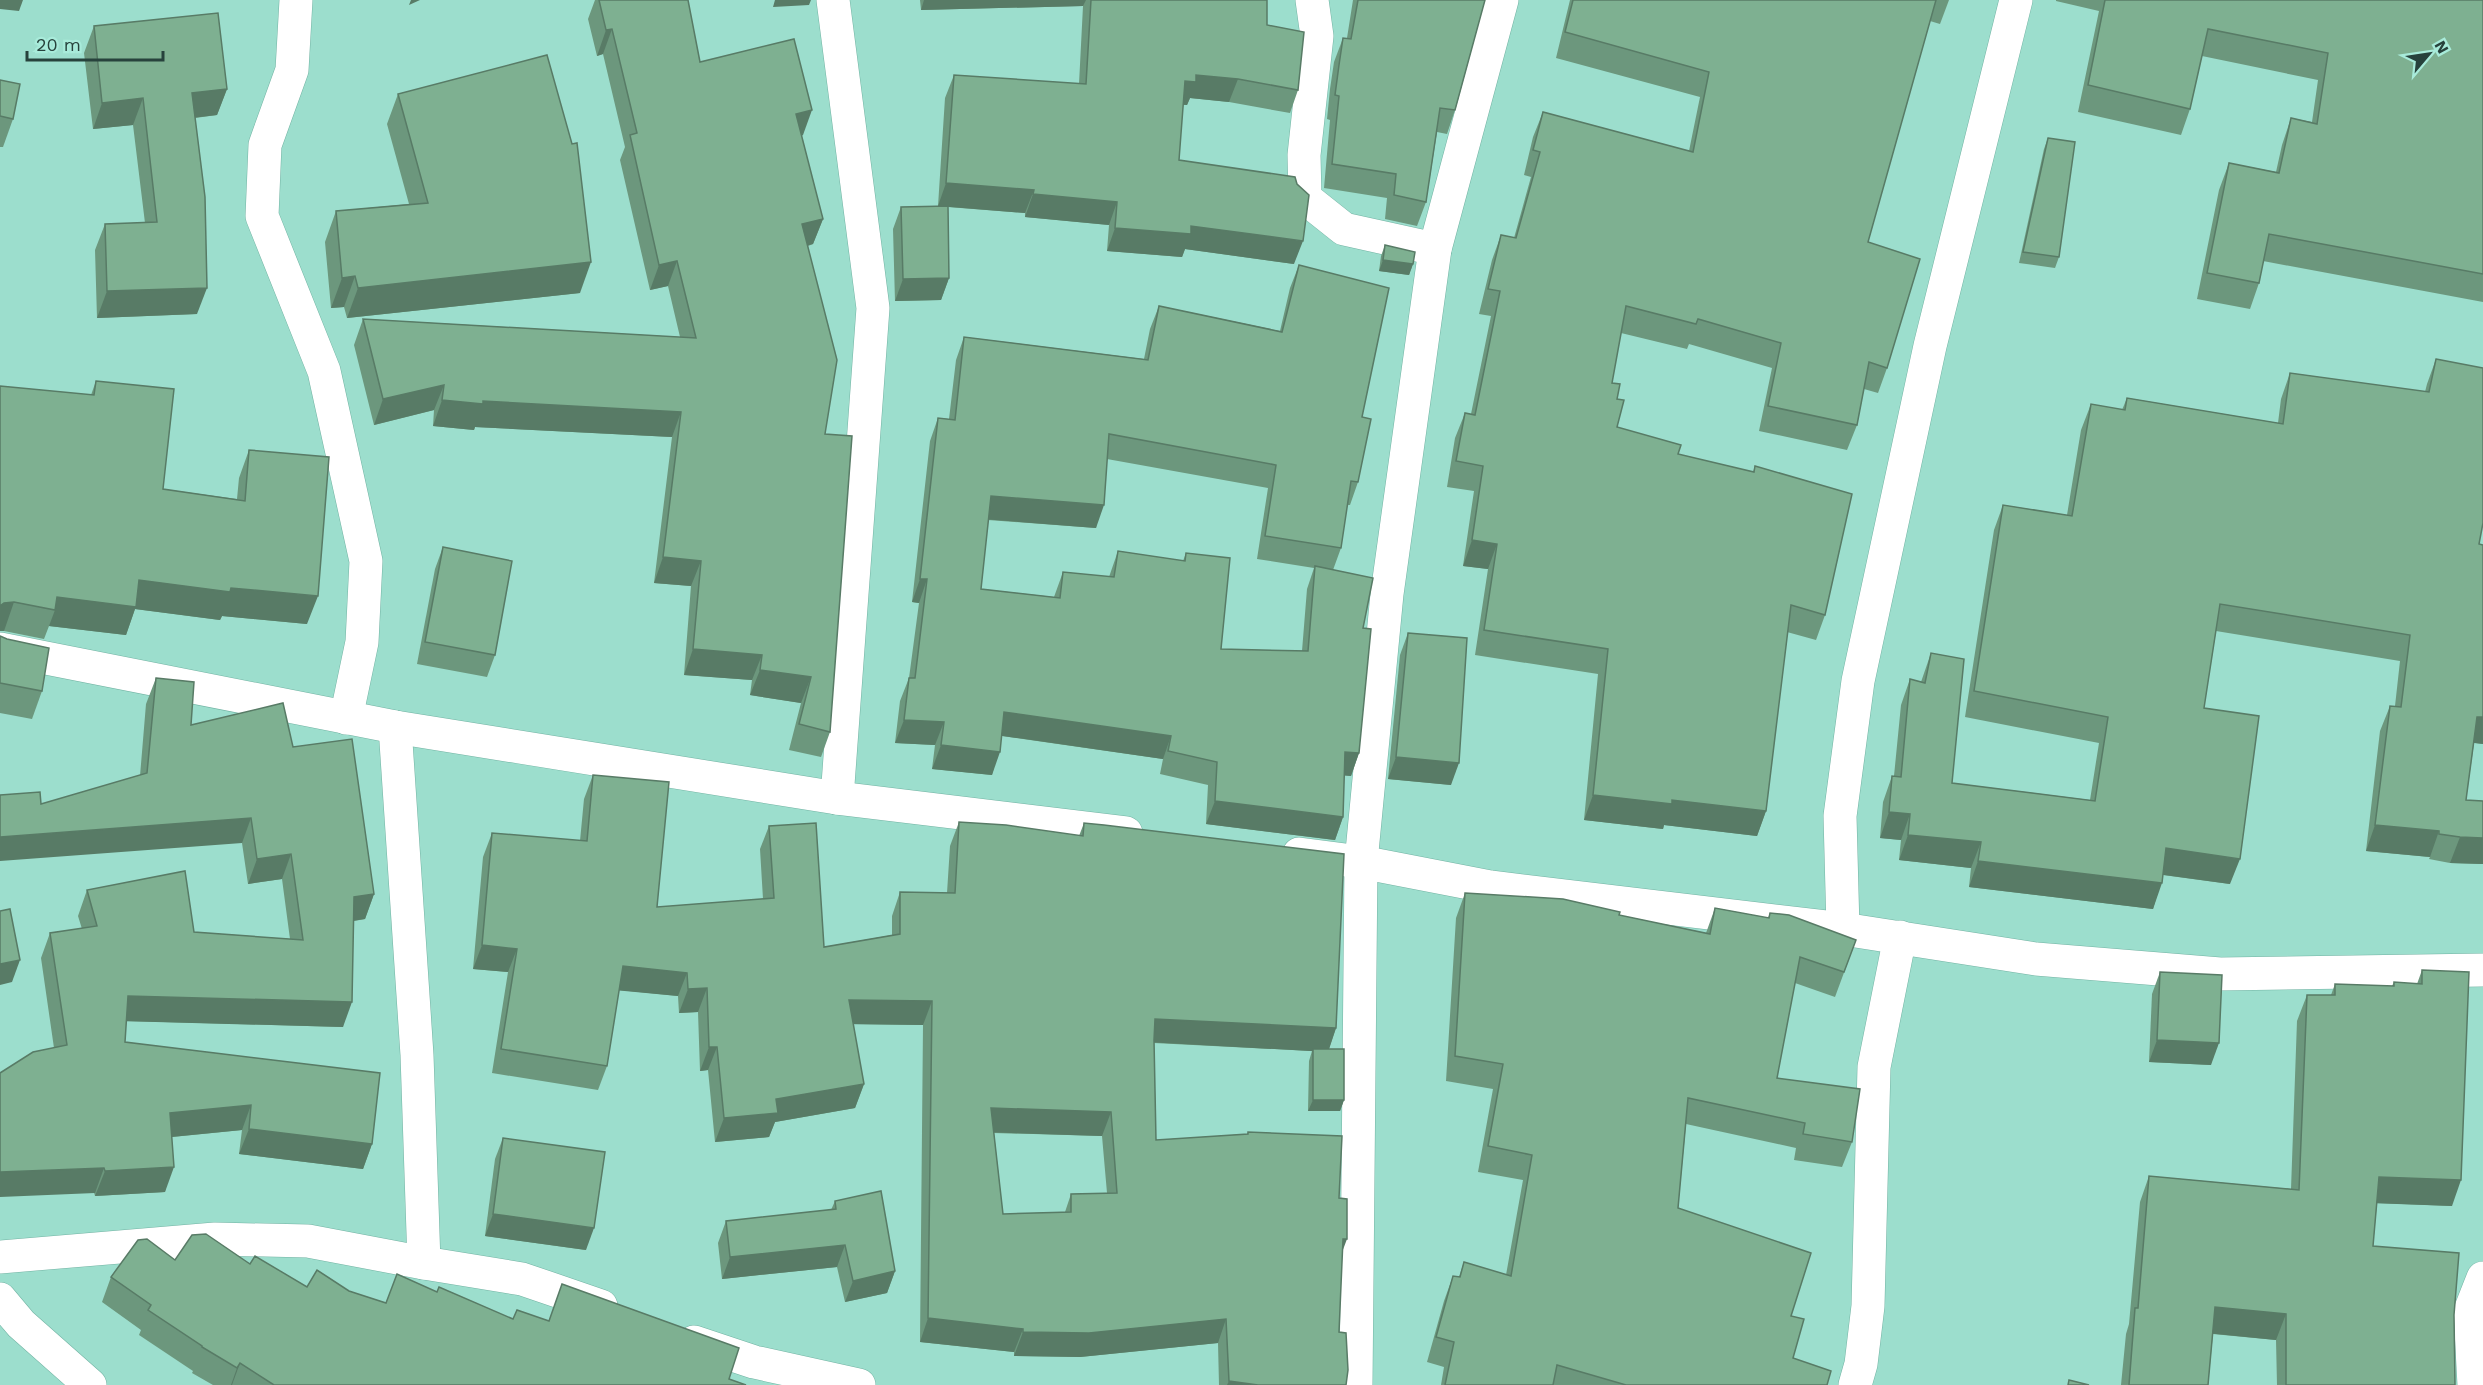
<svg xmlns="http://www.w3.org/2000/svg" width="2483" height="1385" font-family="'Work Sans',sans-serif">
<rect width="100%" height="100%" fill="#9cdecd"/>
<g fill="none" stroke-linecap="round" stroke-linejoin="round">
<defs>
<g id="minor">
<path d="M296,0l-4,70 -27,75 -3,71 62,155 42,190 -4,81 -16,76"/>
<path d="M833,0l40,308 -36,490"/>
<path d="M1312,0l5,36 -13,119 1,43 39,31 91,20"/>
<path d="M0,649l395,78 442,71 289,35"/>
<path d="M395,727l22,328 7,208"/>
<path d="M1299,854l62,8 129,25 353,42 193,30 184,15 263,-4"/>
<path d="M1843,929l-3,-113 18,-135 72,-335 86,-346"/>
<path d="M0,1257l215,-18 93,2 116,22 98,16 79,27"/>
<path d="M0,1299l21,25 69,61"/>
<path d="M694,1342l60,20 105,23"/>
<path d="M1356,1385l5,-523 26,-268 48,-345 67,-249"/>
<path d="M1855,1385l6,-21 7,-58 6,-239 26,-130"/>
<path d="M2474,1385l-4,-74 13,-33"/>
</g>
</defs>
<use href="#minor" stroke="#72b3a3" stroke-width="34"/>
<use href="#minor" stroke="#fff" stroke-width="33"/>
</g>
<g fill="#6c977d" fill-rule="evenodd">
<path d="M595,0h93l12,62 103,73 -2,1 22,83 -10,25 -5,2 17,188 5,298 -9,25 -32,-7 12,-47 -51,-8 2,-15 -68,-5 7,-89 -37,-3 18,-146 -197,-10 -1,3 -41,-4 1,-16 -60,15 -20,-80 9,-26 317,18 -12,-51 -18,4 -30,-130 5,-13 -22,-93 -6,2 -9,-37z"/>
<path d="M920,0h347v25l31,65 -8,23 -61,-11 -39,-4 -3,7h-4l-4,55 115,104 -109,-15 -3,8 -75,-6 2,-26 -84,-8v-4l-77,-6 1,71 -8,22 -46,1 -2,-72 8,-22 42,-1h-5l7,-108 9,-23 125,9 4,-78 -162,4z"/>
<path d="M1353,0h132l-30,110 -8,24 -10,-2 -11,70 -9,24 -32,-7 2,-21 -63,-10 6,-68 -3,-1 3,-30 4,-27 9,-24h4z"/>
<path d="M1570,0h379l-9,24 -10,-3 -62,221 19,126 -9,25 -14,-4 -7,36 -10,25 -88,-19 13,-63 -83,-24 -2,5 -66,-16 -9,50 5,16v28l61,27 75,18 2,-6 70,149 -9,25 -29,-8 -21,179 -9,25 -93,-11 -1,4 -79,-9 14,-146 -123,-19 13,-86 -25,-3 11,-75 -27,-4 8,-49 10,-25 6,1 20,-98 -12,-2 13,-54 9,-25 13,3 17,-61 -7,-2 9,-38 10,-25 146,39 11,-54 -144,-39z"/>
<path d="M2056,0h427v302l-220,-41 -4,22 -9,26 -53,-10 22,-109 10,-27 47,9 6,-27 9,-27 21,4 6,-42 -116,-24 -12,53 -9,26 -103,-23 21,-101 -43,-10z"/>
<path d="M94,26l133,63 -10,26 -22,3 2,196 -100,4 -2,-68 10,-26 40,-1 -12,-98 -40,4 -9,-76z"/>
<path d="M0,80l13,39 -10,28h-3z"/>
<path d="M398,94l182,199 -233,25 -3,-11 -13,1 -6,-66 11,-31 73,-7 -22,-80z"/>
<path d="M2048,138l11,119 -4,11 -36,-5 25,-114z"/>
<path d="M1385,245l28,19 -4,11 -30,-4 2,-15z"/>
<path d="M1299,265l63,152 -4,65 -8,23h-3l-6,43 -8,22 30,58 -4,125 -8,23 -7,-1 -1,42 -8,23 -129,-16 2,-39 -48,-11 3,-15 -161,-23 -10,39 -60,-6 3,-24 -40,-2 5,-42 9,-23 10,-75 -7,-1 18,-161 8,-23 11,1 7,-59 8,-23 180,22 6,-30 9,-23 121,25 10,-43zM1107,459l161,29 -11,71 57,9 -7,21 -5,62 -81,-2 -35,-96 -3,8 -65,-10 -9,26 -46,-5 -9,25 -73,-8 7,-69 108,8z"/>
<path d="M2436,359l43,185 4,1v199l-9,-1 -8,57 17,1v63l-33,-1 -21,-4 1,-2 -64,-6 14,-120 10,-25h5l5,-45 -184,-30 -12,77 26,176 -67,-9 -10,34 -184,-22 2,-19 -72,-8 2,-20 -21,-2 3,-36 9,-26h2l7,-71 9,-26 11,3 10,-29 21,130 138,17 9,-57 -134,-26 29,-187 9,-25 64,10 14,-85 10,-26 31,6 5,-12 151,25 3,-24 9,-26 135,19 2,-8z"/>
<path d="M96,381l67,108 74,10 2,-21 10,-28 58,174 -85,-8 -2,4 -85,-11 -9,26 -77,-9 -5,13 -40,-8h-4v-245l91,9z"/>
<path d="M443,547l52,108 -8,22 -70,-13 18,-95z"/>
<path d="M1408,633l43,152 -63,-6 12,-124z"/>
<path d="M0,636l42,55 -10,28 -32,-6z"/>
<path d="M156,678l35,47 102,22 81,147 -9,25 -11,2 -11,106 -217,-6 -1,21 247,102 -9,25 -124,-15 3,-24 -70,7 -7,55 -70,4 -41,-148 -13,-90 9,-25 32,-4 -4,-13 9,-26 107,42 96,7 -8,-60 -34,5 -6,-41 -201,-39 99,-28 6,-72z"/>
<path d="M593,775l64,132 106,-8 -3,-50 9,-23 55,121 68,-12v-19l8,-24 47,1 3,-47 9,-24 120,14 5,-13 252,205 -7,21 15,51 -4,11h-32l1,-50 3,-10 -158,-8 2,97 91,-6 1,-2 91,66 3,55 -3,79 7,53h-127l-1,-42 -138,14 -66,-1v-4l-94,-10 3,-317 -70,-1 11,60 -9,24 -80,14 -6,15 -54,5 -7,-72 -8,1 -2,-59 -19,1 -1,-17 -59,-6 -12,76 -9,24 -106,-17 16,-101 -35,-3 10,-112 9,-24 88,8 4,-42zM994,1133l108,3 5,57 -36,1 -6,18 -62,2z"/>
<path d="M1465,893l154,22 87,18 9,-25 53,10 2,-5 86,27 -21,57 -40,-14 -18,95 75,64 -10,25 -48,-7 2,-12 -110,-24 -8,84 113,108 2,42 34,27h-386l3,-18 -17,-5 17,-61 9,-25 6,1 5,-15 42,13 17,-95 -45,-8 15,-83 -47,-8 10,-163z"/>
<path d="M2422,970l30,236 -75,-3 -4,43 81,69 1,70h-178l-1,-45 -63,-6 -5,51h-87l5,-51 3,-10 11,-122 9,-26 142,13 6,-168 10,-26h24l4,-11 57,2 2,-4 23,2z"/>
<path d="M2160,972l51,93 -62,-3 3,-68z"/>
<path d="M503,1138l83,112 -101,-14 10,-77z"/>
<path d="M835,1201l60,70 -8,22 -42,9 -8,-35 -115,12 -4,-36 8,-22 105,-11z"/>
<path d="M175,1260l75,4 57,23 42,4 37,12 51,-11 76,27 35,2 181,58 17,6h-533l-21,-12 1,-2 -54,-36 2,-5 -39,-28 9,-25z"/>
</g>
<g fill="#587b66">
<path d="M0,0h23l-4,11 -19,-2z"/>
<path d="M411,0h9l-11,5z"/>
<path d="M775,0h36l-2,5 -36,2z"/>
<path d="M924,0h162l-3,6 -162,4z"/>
<path d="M612,29l-9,25 -6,2 9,-26z"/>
<path d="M1196,75l42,4 -9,23 -39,-4 -3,7 -10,-1 8,-23z"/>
<path d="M227,89l-10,26 -34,4 9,-26z"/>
<path d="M143,98l-10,27 -40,4 9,-26z"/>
<path d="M812,110l-9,25 -16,4 9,-25z"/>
<path d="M946,183l88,7 -9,23 -87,-7z"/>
<path d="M1033,194l84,8 -8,23 -84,-8z"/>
<path d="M823,219l-10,25 -20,5 9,-25z"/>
<path d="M1191,226l112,15 -9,23 -109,-15 -3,8 -75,-6 8,-23z"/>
<path d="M1383,260l30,4 -4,11 -30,-4z"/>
<path d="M677,261l-9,25 -18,4 9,-25z"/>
<path d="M591,262l-11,31 -233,25 11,-30z"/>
<path d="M355,276l-11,31 -13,1 11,-30z"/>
<path d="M949,278l-8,22 -46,1 8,-22z"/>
<path d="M207,288l-10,26 -100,4 10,-27z"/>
<path d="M444,385l-10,25 -60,15 9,-26z"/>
<path d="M442,400l41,1 198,11 -9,25 -197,-10 -1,3 -41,-4z"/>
<path d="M991,496l113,9 -8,23 -114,-9z"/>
<path d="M1472,540l25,4 -9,25 -25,-3z"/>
<path d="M663,557l38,4 -10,25 -37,-3z"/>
<path d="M920,579h7l-8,24 -7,-1z"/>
<path d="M139,580l92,8 87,8 -11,28 -85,-8 -2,4 -85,-11 -9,26 -77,-9 6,-16 2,-13z"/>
<path d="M14,602l-10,29h-4v-25l4,-3z"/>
<path d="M693,649l69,6 -10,25 -68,-5z"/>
<path d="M760,670l51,7 -10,26 -51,-8z"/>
<path d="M1004,712l167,24 -8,23 -167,-24z"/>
<path d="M2477,717h6v27l-15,-2z"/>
<path d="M904,720l40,2 -9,23 -40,-2z"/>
<path d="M941,745l59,7 -8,23 -60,-6z"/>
<path d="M1345,752l14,1 -8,23 -14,-1z"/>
<path d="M1396,757l63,6 -8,22 -63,-6z"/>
<path d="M1593,795l79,5 94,11 -9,25 -93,-11 -1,4 -79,-9z"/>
<path d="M1215,801l128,16 -8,23 -129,-16z"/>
<path d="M1889,812l21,2 -9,26 -21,-2z"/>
<path d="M251,818l-9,25 -242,18v-24z"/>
<path d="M2375,825l64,6 -9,26 -64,-6z"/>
<path d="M1908,835l73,7 -10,26 -72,-8z"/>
<path d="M2460,837l23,1v26l-33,-1z"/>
<path d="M2166,848l74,11 -10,25 -73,-10z"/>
<path d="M291,854l-9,25 -34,5 9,-25z"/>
<path d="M1978,861l184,22 -9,26 -184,-22z"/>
<path d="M374,894l-9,25 -20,3 9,-25z"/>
<path d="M482,945l35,4 -9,23 -35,-3z"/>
<path d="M20,960l-8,22 -12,3v-21z"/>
<path d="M623,966l64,7 -9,23 -64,-6z"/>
<path d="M707,988l-9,24 -19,1 9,-24z"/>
<path d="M128,996l224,6 -9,25 -224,-6z"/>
<path d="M849,1000l83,1 -9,24 -82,-1z"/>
<path d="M1155,1019l181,9 -8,24 -182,-10z"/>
<path d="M2157,1040l62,3 -8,22 -62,-3z"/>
<path d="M709,1047h8l-9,23 -8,1z"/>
<path d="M864,1084l-9,24 -80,14 -6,15 -54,5 9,-24 52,-19z"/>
<path d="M1313,1100h31l-4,11h-32z"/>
<path d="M251,1105l-9,25 -81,8 9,-25z"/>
<path d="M991,1108l120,4 -9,24 -120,-4z"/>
<path d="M249,1129l123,15 -9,25 -124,-15z"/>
<path d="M174,1167l-9,25 -70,4 10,-25z"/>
<path d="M104,1168l-9,25 -95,4v-25z"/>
<path d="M2379,1177l82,3 -9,26 -82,-3z"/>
<path d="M493,1214l101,14 -8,22 -101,-14z"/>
<path d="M1343,1239h4l-9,24z"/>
<path d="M845,1245l-8,22 -115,12 8,-22z"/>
<path d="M895,1271l-8,22 -42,9 8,-21z"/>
<path d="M2215,1307l71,7 -10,26 -70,-7z"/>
<path d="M928,1318l95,11 -9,23 -94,-10z"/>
<path d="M1226,1319l-8,24 -138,14 -66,-1 9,-24z"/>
<path d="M240,1363l-8,22h-1l6,-17z"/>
<path d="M1229,1381l29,4h-31z"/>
</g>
<g fill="#7eb091" stroke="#587b66" stroke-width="1.5" fill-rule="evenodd">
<path d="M599,0h89l12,62 94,-23 18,71 -16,4 27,105 -21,5 35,136 -12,74 27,2 -22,296 -31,-8 12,-47 -51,-7 2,-15 -69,-6 8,-88 -38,-4 18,-145 -198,-11v3l-41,-4 2,-15 -61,14 -20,-80 333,19 -19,-77 -18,4 -29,-130 7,-2 -25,-104 -6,1z"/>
<path d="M1091,0h176v25l37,7 -6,58 -60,-11 -42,-4v7l-11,-1 -6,79 116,17 2,7 12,11 -6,46 -112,-15v8l-76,-6 2,-26 -84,-8 1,-4 -88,-7 8,-108 132,9z"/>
<path d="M1358,0h127l-30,110 -15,-2 -14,94 -32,-7 2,-21 -64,-10 7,-68 -4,-1 4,-30 4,-27 8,1z"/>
<path d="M1573,0h363l-68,242 52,17 -33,109 -18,-6 -12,63 -89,-19 13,-63 -83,-24 -2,5 -70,-18 -14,77 8,1 -3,15 7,1 -7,27 64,18 -3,9 76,18 1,-6 97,28 -27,121 -34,-10 -25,206 -94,-11v4l-79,-9 15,-146 -124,-19 13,-86 -25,-4 11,-74 -27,-5 9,-48 10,2 25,-124 -12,-2 13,-54 15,3 24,-86 -7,-2 10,-38 150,40 16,-80 -144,-40z"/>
<path d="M2105,0h378v274l-214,-40 -10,49 -52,-10 22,-110 50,10 12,-55 26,6 11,-71 -120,-24 -18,80 -102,-24z"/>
<path d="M218,13l9,76 -35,4 13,104 2,91 -100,3 -2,-67 52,-2 -14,-124 -41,5 -8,-77z"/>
<path d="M547,55l25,89 5,-1 14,119 -233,26 -3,-12 -13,2 -6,-67 92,-8 -30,-109z"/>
<path d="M0,80l20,4 -7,35 -13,-3z"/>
<path d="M2048,138l27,4 -16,115 -36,-5z"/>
<path d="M948,206l1,72 -46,1 -2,-72z"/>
<path d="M1385,245l30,7 -2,12 -30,-4z"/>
<path d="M1299,265l90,23 -27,129 9,2 -13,63 -7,-1 -10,67 -76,-12 11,-71 -167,-31 -5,71 -113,-9 -10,93 79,9 3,-26 51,5 4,-26 67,10 1,-8 44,5 -9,91 87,2 7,-85 58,12 -10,50 8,1 -12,124 -14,-1 -2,65 -128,-16 2,-39 -49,-11 3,-15 -167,-24 -4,40 -59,-7 3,-23 -40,-2 5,-42h6l12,-99h-7l18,-161 17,2 9,-83 184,23 11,-54 123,26z"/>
<path d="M2436,359l47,9v155l-4,21 4,1v172h-6l-11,83 17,1v37l-23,-1 -21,-3v-3l-64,-6 15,-119 11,1 9,-72 -190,-31 -16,104 55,8 -19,143 -74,-11 -4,35 -184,-22 3,-19 -73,-7 2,-21 -21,-2 3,-36 9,1 9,-98 15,4 6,-30 33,6 -12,124 143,18 13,-84 -134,-26 29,-186 69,11 19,-112 34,6 2,-12 156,26 7,-51 139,19z"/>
<path d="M96,381l78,8 -11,100 82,12 4,-51 80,7 -11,139 -87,-8 -1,4 -91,-12 -3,27 -79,-10 -2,13 -41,-8 -10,1 -4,3v-220l94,9z"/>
<path d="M443,547l69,14 -17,94 -70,-13z"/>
<path d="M1408,633l59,5 -8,125 -63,-6z"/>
<path d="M0,636l7,3 42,9 -7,43 -42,-8z"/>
<path d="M156,678l38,4 -3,43 92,-22 10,44 59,-8 22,155 -20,3 -2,105 -224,-6 -3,46 255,31 -8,71 -123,-15 2,-24 -81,8 4,54 -69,4 -1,-3 -104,4v-99l33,-21 34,-7 -17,-112 47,-7 -10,-36 98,-19 9,61 109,8 -12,-86 -34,5 -6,-41 -251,19v-42l40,-3 1,12 106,-31z"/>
<path d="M593,775l76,7 -12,125 117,-9 -5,-72 47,-3 8,124 76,-13v-42l55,1 4,-71 47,3 77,11 1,-13 20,2 240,29 -8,174 -181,-9 -1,21 2,100 92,-6v-2l94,4 -3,62 8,1v40h-4l-4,93 7,1 2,37 -2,15h-88l-29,-4 -3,-62 -137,14 -66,-1v-3l-95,-11 4,-317 -83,-1 15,84 -88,15 2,14 -54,5 -7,-71h-8l-2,-59 -19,1 -1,-16 -64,-7 -16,100 -106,-17 16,-100 -35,-4 10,-112 95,8zM991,1108l120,4 6,81 -46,1v18l-68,2z"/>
<path d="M1465,893l98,6 57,13 -1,3 91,19 5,-26 54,10 1,-5 19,2 67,25 -12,32 -44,-15 -23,121 83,11 -8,53 -49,-8 2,-11 -117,-25 -10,110 133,45 -20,63 13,3 -11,39 38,13 -4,14h-201l-69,-20 -4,20h-108l9,-43 -18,-5 17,-61 7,1 4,-15 47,14 21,-121 -44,-9 15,-82 -48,-8z"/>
<path d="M10,909l10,51 -20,4v-53z"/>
<path d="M2422,970l47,2 -8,208 -82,-3 -6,69 86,7 -5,62 1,70h-169v-71l-71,-7 -7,78h-79l6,-77h3l11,-132 150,14 8,-195h28v-11l59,2v-4l28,2z"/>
<path d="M2160,972l62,3 -3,68 -62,-3z"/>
<rect x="1313" y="1049" width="31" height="51"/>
<path d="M503,1138l102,14 -11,76 -101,-14z"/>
<path d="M881,1191l14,80 -42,10 -8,-36 -115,12 -4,-36 110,-12 -1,-8z"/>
<path d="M206,1234l44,30 5,-8 52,31 10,-17 32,21 37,12 11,-29 40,18 2,-5 74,32 4,-9 32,11 13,-37 177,64 -10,31 17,6h-472l-34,-22 -3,5 -35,-21v-1l-54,-36 3,-5 -40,-28 27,-37 9,-1 28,21 17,-25z"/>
<path d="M2069,1380l20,5h-21z"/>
</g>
<g transform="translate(2429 54) rotate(61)" stroke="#a8ebda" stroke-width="4.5" paint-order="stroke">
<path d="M0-4.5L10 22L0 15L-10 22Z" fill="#27423c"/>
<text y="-9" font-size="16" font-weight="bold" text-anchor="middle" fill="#27423c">N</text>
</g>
<path d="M27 51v9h136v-9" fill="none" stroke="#27423c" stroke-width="3"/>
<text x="36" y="51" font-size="18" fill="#27423c" stroke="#a8ebda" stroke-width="4.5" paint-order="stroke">20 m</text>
</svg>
